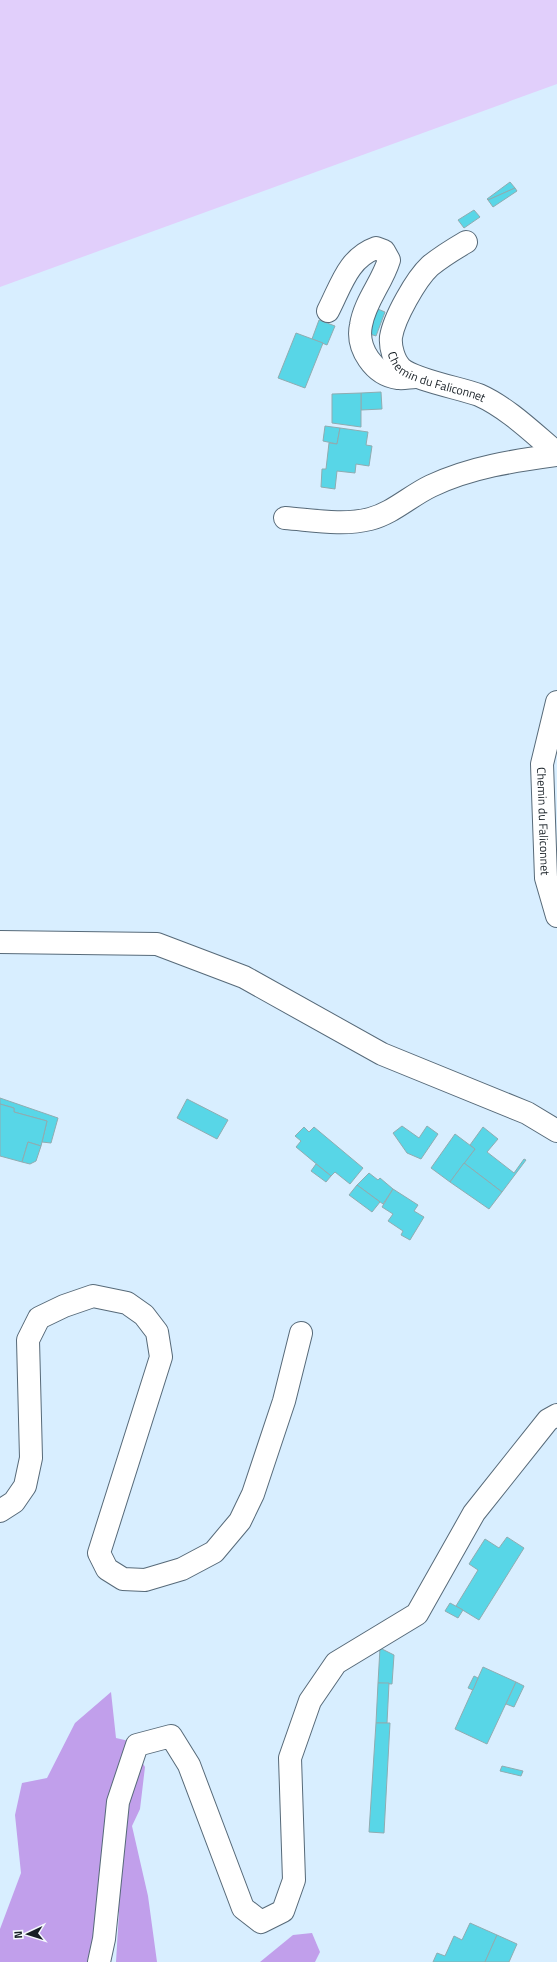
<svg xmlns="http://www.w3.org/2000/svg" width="557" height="1962" font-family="'Titillium Web',sans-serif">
<rect width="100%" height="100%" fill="#d8eeff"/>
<path fill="#e1cffb" d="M0,0h557v84l-557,203z"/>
<g fill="#c19feb">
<path d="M111,1692l5,46 13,3 16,26 -5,42 -8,17 16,70 9,66h-41l3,-50 -22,12 -10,38h-87v-33l21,-56 -6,-58 7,-32 25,-5 28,-55z"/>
<path d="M312,1933l8,19 -5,10h-55l33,-27z"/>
</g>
<g fill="#58d6e7" stroke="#8facb1">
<path d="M510,182l5,6 -27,12 -1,-1z"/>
<path d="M515,188l2,3 -24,16 -5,-7z"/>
<path d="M474,210l6,7 -16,11 -6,-8z"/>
<path d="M373,307l12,5 -9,24 -12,-4z"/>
<path d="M319,320l16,6 -8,19 -15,-6z"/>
<path d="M296,333l27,10 -18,45 -27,-10z"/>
<path d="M381,392l1,17 -21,1v-17z"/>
<path d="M361,393v34l-29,-4v-29z"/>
<path d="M325,426l15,2 -3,16 -14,-3z"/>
<path d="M340,428l28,4 -2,13 6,1 -3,20 -13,-2 -1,9 -18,-2 -2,18 -14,-2 1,-18h4l3,-26 8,1z"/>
<path d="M0,1098l58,20 -7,25 -9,-1 5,-21 -33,-9v-4l-14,-4z"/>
<path d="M187,1099l41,21 -11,19 -40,-21z"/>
<path d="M0,1104l14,4v4l33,9 -6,25 -13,-4 -6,20 -22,-6z"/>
<path d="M402,1126l17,12 8,-12 11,8 -17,25 -14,-6 -14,-20z"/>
<path d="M304,1127l5,5 5,-5 49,41 -13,16 -15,-12 -4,4 -35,-29 5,-6 -6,-5z"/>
<path d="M483,1127l15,12 -11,13 27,21 10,-14 2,1 -24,32 -38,-29 11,-14 -5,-4z"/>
<path d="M455,1134l20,15 -25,33 -19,-14z"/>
<path d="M28,1142l13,4 -5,15 -6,3 -8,-2z"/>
<path d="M464,1163l38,29 -13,17 -39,-27z"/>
<path d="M316,1164l15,12 -5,6 -15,-11z"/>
<path d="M369,1173l9,7 2,-2 13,11 -10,15 -26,-19z"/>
<path d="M357,1185l23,17 -8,10 -23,-17z"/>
<path d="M393,1189l25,16 -4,6 10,6 -14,23 -9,-5 2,-4 -15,-10 5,-7 -11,-7z"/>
<path d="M507,1537l17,11 -45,72 -23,-14 22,-36 -9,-6 16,-25 14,9z"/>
<path d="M450,1603l13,7 -5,8 -13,-7z"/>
<path d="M380,1648l14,7 -2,29 -14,-1z"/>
<path d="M483,1667l33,15 -29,62 -32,-15z"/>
<path d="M474,1676l4,2 -5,12 -5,-2z"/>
<path d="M516,1682l8,4 -10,21 -8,-3z"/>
<path d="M378,1683h11l-2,40h-11z"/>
<path d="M376,1723h14l-6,110 -15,-1z"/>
<path d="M502,1766l21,5 -2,5 -21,-5z"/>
<path d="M470,1923l27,12 -12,27h-52l4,-9 8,3 9,-20 8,4z"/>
<path d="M497,1935l20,9 -8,18h-24z"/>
</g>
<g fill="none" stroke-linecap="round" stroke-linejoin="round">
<defs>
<g id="minor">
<path id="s1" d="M466,242c-12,7 -25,15 -36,24 -14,13 -36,52 -39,71 -1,10 3,24 10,31 13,12 59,20 78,27 29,13 54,38 78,58"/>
<path d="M328,311c13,-25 20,-53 48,-63l8,3 5,9c-7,23 -24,41 -28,65 -5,23 13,50 37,53 5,1 12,-1 18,-1"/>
<path d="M285,518c27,2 58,8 85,1 23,-6 40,-23 61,-33 40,-19 82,-25 126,-31"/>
<path id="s2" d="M557,702l-15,62 4,114 11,38"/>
<path d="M0,942l157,2 87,33 138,77 145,59 30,18"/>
<path d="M0,1511l14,-9 11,-16 6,-28 -3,-118 11,-22 25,-12 29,-10 34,7 17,12 13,17 4,25 -62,196 8,16 16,10 22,1 37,-11 32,-17 26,-31 13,-27 31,-93 17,-68"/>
<path d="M99,1962l5,-23 14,-137 19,-57 34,-9 18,29 54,143 18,14 22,-11 11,-31 -4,-122 20,-57 26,-38 81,-49 57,-101 74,-93 9,-5"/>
</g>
</defs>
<use href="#minor" stroke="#576a79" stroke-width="24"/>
<use href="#minor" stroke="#fff" stroke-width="22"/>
</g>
<g text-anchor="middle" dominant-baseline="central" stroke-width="3.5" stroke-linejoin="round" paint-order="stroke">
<g font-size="12" fill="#161e24" stroke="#f4f8fc">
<text stroke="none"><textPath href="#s1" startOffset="194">Chemin du Faliconnet</textPath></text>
<text stroke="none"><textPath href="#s2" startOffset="121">Chemin du Faliconnet</textPath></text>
</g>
</g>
<g transform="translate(28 1934) rotate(266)" stroke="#f4f8fc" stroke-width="3" paint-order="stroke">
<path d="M0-3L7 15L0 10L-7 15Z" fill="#161e24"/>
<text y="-6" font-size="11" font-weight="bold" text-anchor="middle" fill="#161e24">N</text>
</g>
</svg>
